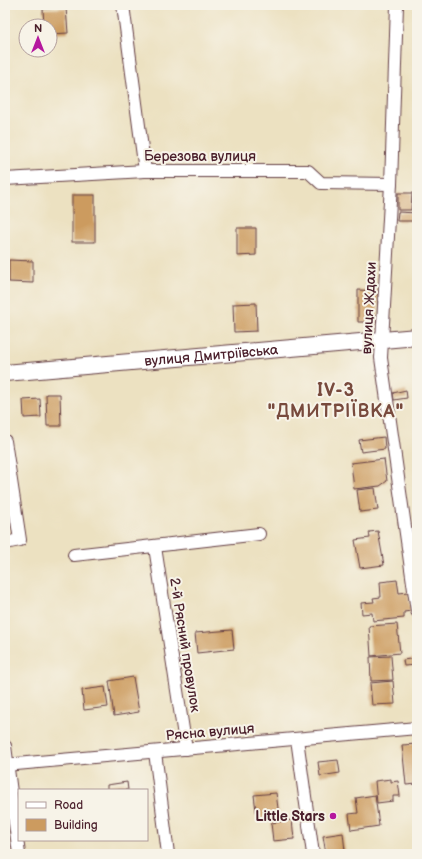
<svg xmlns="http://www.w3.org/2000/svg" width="422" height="859" font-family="'Balsamiq Sans',sans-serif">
<rect width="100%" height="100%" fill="#f7f3e8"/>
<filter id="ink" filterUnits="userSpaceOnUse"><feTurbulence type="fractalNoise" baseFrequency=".025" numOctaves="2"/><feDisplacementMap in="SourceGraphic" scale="8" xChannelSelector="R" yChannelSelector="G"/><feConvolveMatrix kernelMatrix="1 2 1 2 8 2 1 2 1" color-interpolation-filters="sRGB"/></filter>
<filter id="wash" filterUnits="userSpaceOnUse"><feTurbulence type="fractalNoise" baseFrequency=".012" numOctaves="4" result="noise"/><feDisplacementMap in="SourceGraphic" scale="16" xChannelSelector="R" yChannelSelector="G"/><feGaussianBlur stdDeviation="0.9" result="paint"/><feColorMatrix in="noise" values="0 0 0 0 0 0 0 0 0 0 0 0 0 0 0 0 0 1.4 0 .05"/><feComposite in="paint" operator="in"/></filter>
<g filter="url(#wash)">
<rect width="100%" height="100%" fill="#ece1c1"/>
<g id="blocks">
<g fill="#cc9b5f">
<path d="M66,8l2,25 -18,1v-8h-6l-1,-17z"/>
<path d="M398,193h14l-1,17h-13z"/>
<rect x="72" y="195" width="23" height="47"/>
<path d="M398,212l19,1v8h-20z"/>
<path d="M237,228h19v27l-19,1z"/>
<path d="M9,260l24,1v22l-24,-1z"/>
<path d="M358,290l20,1 -1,31h-19z"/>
<path d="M256,303l1,28 -23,1 -1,-28z"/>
<path d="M415,383h2v11h-1z"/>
<path d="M406,390l1,8 -13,2 -1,-7z"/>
<path d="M46,394h14l1,32h-14z"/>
<path d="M40,399l1,18 -17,1 -1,-18z"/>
<path d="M384,437l1,12 -24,3 -2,-12z"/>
<path d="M384,459l3,22 -7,5 -26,3 -3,-26z"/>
<path d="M375,488l3,22 -18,2 -3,-22z"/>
<path d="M378,531l6,34 -24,3 -5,-28 15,-2 -1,-6z"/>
<path d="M397,580l2,13 9,-1 3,19 -7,1v6l-31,3 -1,-8 -10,1 -1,-11 13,-1 -1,-4 8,-1 -1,-15z"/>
<path d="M397,624l3,29 -29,3 -2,-30z"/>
<path d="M232,630l2,19 -37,4 -2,-20z"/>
<path d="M391,656l2,24 -22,1 -1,-24z"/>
<path d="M417,658v7l-13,1 -1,-6z"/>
<path d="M133,677l6,35 -25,4 -5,-35z"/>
<path d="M393,681l2,23 -23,1 -2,-22z"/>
<path d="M105,687l3,20 -24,3 -2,-20z"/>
<path d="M417,744v40l-11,1 -4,-40z"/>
<path d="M338,760l2,13 -20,3 -2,-14z"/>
<path d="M391,779v3l7,-1 2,15h-7v5l-16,2 -2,-22z"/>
<path d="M127,782l1,8h-21v-5z"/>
<path d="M276,793l3,23 -22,3 -3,-24z"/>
<path d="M375,795l4,31 -28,4 -2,-16 9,-1 -2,-15z"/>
<path d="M292,820l2,19 -21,2 -2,-18z"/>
<path d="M343,833l2,18 -19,3 -3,-18z"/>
</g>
</g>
</g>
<g filter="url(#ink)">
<use href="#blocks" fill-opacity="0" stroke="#623c42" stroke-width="1"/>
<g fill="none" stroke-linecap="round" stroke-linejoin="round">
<defs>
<g id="minor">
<path d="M123,5l22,166"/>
<path d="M397,5l-6,179 -10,174 36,253"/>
<path d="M5,179l140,-8h163l13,12 70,1"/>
<path d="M5,441l15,99 -15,3"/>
<path d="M155,547l31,202"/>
<path d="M74,555l185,-21"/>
<path d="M297,739l16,115"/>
<path d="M5,746l14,108"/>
<path d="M155,752l13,102"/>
<path d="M5,765l412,-37"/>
</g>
<g id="major">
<path id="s1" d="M5,373l412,-36"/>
</g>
</defs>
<use href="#minor" stroke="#623c42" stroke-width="14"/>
<use href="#major" stroke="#623c42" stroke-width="18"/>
<use href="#minor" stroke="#fff" stroke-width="12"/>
<use href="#major" stroke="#fff" stroke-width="16"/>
</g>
</g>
<circle fill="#b5179e" stroke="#f7f3e8" stroke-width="1.5" cx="333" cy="816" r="4"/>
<g text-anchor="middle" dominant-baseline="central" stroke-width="4" stroke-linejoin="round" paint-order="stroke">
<g font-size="14" fill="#4a1f2b" stroke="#f7f3e8">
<text x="200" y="156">Березова вулиця</text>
<text transform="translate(369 308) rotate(-87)">вулиця Ждахи</text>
<text stroke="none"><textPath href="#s1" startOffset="207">вулиця Дмитріївська</textPath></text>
<text transform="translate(185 645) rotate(81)">2-й Рясний провулок</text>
<text transform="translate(210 732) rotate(-5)">Рясна вулиця</text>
</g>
<g font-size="14" font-weight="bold" fill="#4a1f2b" stroke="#f7f3e8" text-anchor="end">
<text x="325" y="816">Little Stars</text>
</g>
<g font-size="18" font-weight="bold" letter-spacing="1" fill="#784a3d" stroke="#f7f3e8">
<text x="336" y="390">IV-3<tspan x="336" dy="21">"ДМИТРІЇВКА"</tspan></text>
</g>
</g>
<rect width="422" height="859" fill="none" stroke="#f7f3e8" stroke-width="20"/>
<rect x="18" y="789" width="130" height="52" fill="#f7f3e8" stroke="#b29e9c"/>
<rect x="26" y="802" width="20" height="6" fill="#ffffff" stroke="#b29e9c"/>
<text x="54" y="809" font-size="12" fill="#4a1f2b">Road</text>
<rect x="26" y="819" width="20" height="12" fill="#cc9b5f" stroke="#b29e9c"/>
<text x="54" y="829" font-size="12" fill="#4a1f2b">Building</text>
<g transform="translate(38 38)"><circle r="19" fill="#f7f3e8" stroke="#b29e9c"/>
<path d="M0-3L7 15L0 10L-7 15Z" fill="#b5179e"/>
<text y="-6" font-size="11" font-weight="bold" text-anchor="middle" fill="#4a1f2b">N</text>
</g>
</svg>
